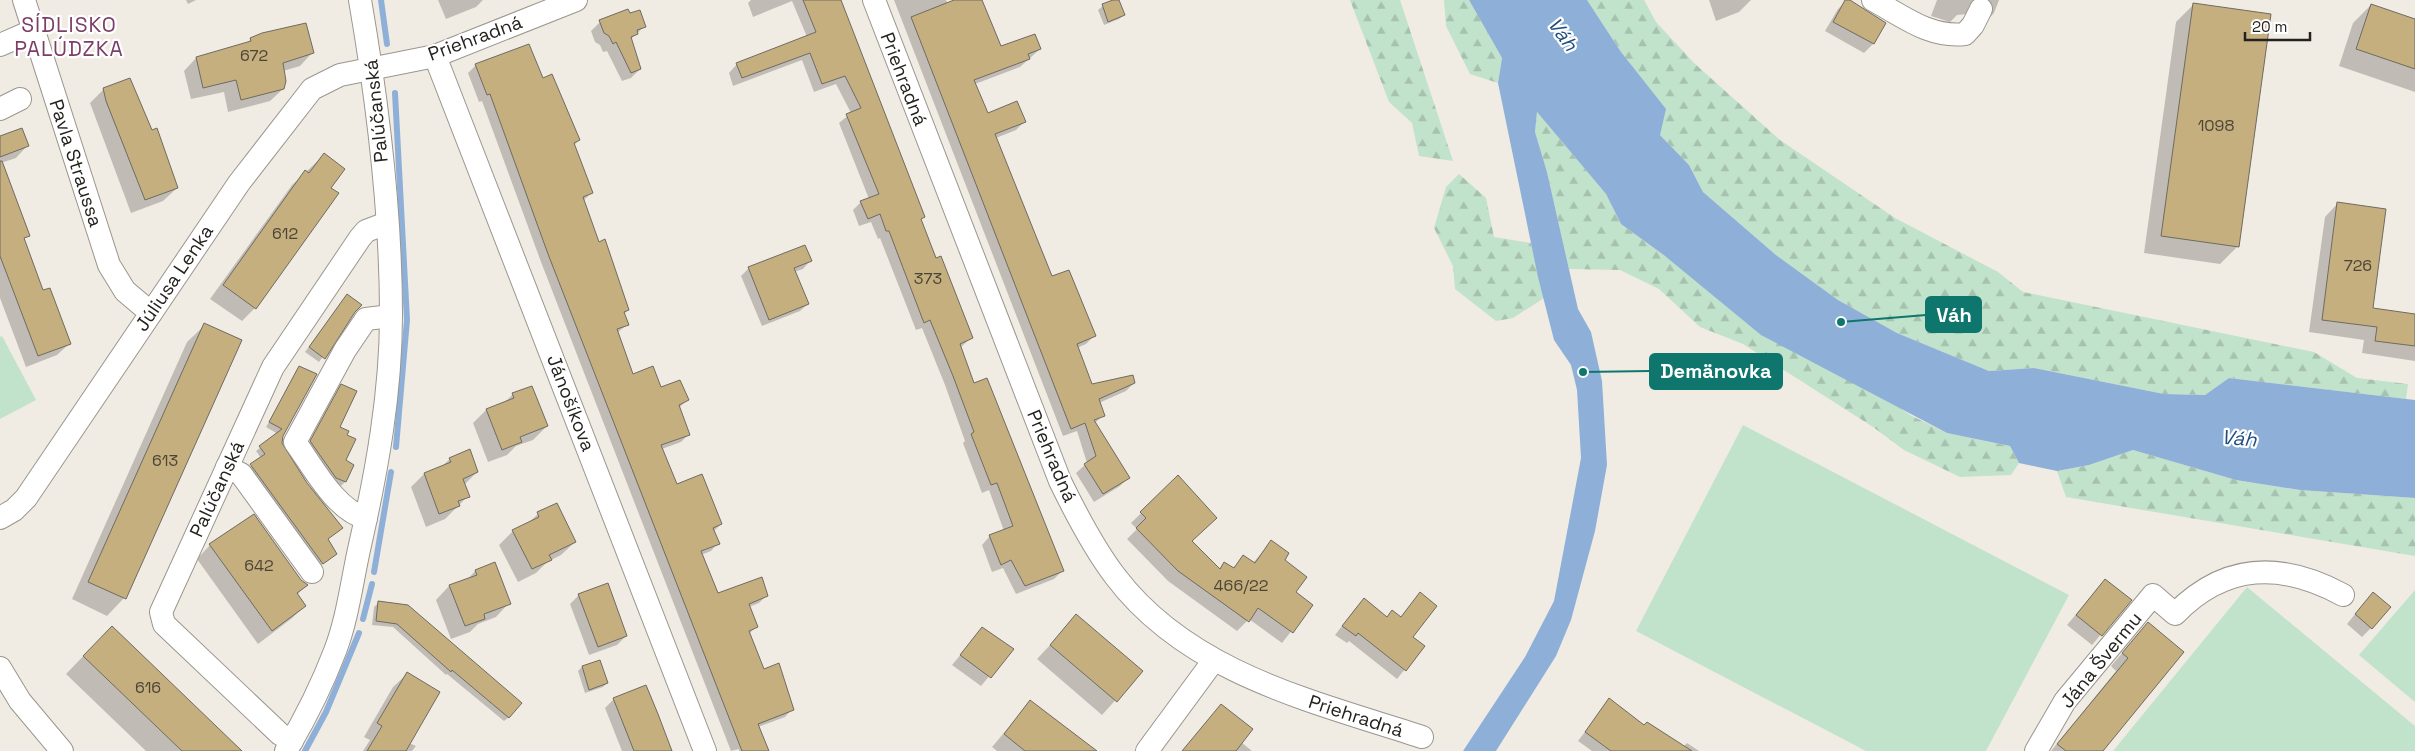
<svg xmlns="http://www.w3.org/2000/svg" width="2415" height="751" font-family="'Space Grotesk',sans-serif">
<defs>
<pattern id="forest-firs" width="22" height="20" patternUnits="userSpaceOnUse" patternTransform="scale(1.25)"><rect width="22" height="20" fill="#c1e2cb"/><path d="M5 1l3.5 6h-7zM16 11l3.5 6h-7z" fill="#a6c2ae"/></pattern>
</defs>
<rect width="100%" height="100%" fill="#f1ece3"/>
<g fill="url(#forest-firs)">
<path d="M1350,0h50l53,161 -34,-5 -7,-33 -23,-21z"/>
<path d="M1444,0h25l33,58 -4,25 -28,-9 -24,-48z"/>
<path d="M1587,0h57l12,22 38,41 86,77 115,78 103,54 25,20 291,60 43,26 51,6 -2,15 -177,-21 -24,17 -41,-1 -130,-26 -45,3 -92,-38 -59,-33 -62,-45 -73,-63 -14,-27 -29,-30 -39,-83z"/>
<path d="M1537,112l69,82 15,30 44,32 247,160 35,17 63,13 9,17 -8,12 -51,2 -56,-27 -31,-23 -130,-83 -43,-17 -41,-38 -39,-19 -51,-1 -22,-97 -12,-40z"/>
<path d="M1459,174l27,24 8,39 37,6 13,55 -31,20 -17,3 -41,-32 -2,-23 -19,-38 12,-41z"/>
<path d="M2133,450l103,30 64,10 115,8v58l-349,-59 -9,-26 32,-6z"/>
</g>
<g fill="#c1e2cb">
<path d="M2,336l34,64 -36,19v-82z"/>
<path d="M1743,425l326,170 -83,156h-120l-230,-120z"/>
<path d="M2247,587l168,139v25h-302z"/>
<path d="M2415,590v112l-56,-47z"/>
</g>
<path fill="#8eb0d8" d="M1469,0h118l34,52 45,57 -6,26 29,30 14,27 73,63 62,45 59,33 92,38 45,-3 130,26 41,1 24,-17 186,22v98l-115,-8 -64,-10 -103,-30 -44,15 -32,6 -38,-8 -9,-17 -63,-13 -186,-98 -96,-79 -44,-32 -15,-30 -69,-82 -2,20 12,40 31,137 13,23 11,49 5,84 -12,66 -24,89 -15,36 -60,95h-33l62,-94 29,-56 27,-143 -4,-68 -6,-25 -17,-25 -16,-63 -40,-194 4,-25z"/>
<g fill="#0003">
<path d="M186,0h10l-8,4z"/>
<path d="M438,0h45l-7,7 -30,12z"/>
<path d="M751,0h88l85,217 -4,3 51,118 -11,10 13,36 90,186 -9,9 -38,15 -13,-26 -11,4 -10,-27 8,-9 14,-5 -15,-41 -7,3 -19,-50 2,-2 -20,-56 -23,-57 -6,2 -36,-92 -2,1 -7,-17 -12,4 -6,-16 8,-8 8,-3 -30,-76 12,-10 -15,-29 -22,8 -12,-32 -69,26 -4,-13 8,-9 70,-27 -15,-36 -39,16 -5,-14z"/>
<path d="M894,0h52l2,4 10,-4h23l19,48 40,1 -20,18 -45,17 12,30 37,8 -8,8 -20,8 55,140 43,58 -8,8 -9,4 14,37 43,-2 -8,8 -27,12 4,12 -8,8 33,55 -8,8 -26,16 -18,-29 11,-10 -10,-32 -14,5z"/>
<path d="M1118,0l6,15 -5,4 -15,6 -6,-15 5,-4z"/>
<path d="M1709,0h42l-12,12 -23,9z"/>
<path d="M1847,0l37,23 -11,21 -9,9 -39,-22 13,-22z"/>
<path d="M1937,0h62l-5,13 -17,18 -9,-17 -11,1 -7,7 -19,-6z"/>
<path d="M2194,4l44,242 -18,18 -76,-11 32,-231z"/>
<path d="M2371,5l44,15v72l-76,-26 14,-43z"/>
<path d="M600,22l44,5 -14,13 10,29 -9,9 -9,3 -15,-30 -4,1 -3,-7 -5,-3 -4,-11z"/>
<path d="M251,39l61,14 -12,13 -17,5v18l-13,12 -42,11 -4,-20 -33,7 -7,-28 12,-13 50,-14z"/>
<path d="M476,65l66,15 37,60 -6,6 18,47 -8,8 15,42 30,67 -4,4 4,10 -11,9 16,42 54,25 -8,8 10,26 -8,8 -19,7 14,37 45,38 -8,8 5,11 -7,8 -10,4 16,40h50l-8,8 -10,4 7,20 -7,7 14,36 29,39 -7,8 -27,10 10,24h-29v-2l-8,2 -190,-489 -59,-161 -3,1 -11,-29z"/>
<path d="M104,89l73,99 -14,13 -32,12 -41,-110z"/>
<path d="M0,138l27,8 -11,12 -15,5 27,72 -5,5 19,52 27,52 -12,11 -31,12 -26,-69z"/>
<path d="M324,155l-69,153 -13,13 -32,-22 82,-114z"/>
<path d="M2338,203l33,106 44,7v45l-53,-8 2,-13 -55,-8 16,-115z"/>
<path d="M810,261l-7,8 -9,3 14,32 -8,7 -38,15 -21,-50 8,-8z"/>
<path d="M347,295l7,17 -35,50 -14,-10z"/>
<path d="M205,325l-81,273 -17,18 -35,-17 115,-257z"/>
<path d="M300,367l-19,76 54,111 -17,14 -72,-98 15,-12 -5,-7 22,-17 -12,-7z"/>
<path d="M342,386l-4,42 7,54 -4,4 -10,-4 -24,-36z"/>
<path d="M513,394l34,32 -14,14 -17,6 -9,9 -19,7 -15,-39 13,-13 18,-7z"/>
<path d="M450,459l27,13 -13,13 4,11 -23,23 -19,8 -15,-40 13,-13 17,-7z"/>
<path d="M1178,477l13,64 28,28 6,-6 7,6 11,-12 10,6 18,-21 12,18 11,33 18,12 -30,38 -33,-24 -12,12 -69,-50 -41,-42 10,-10 -6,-6z"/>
<path d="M556,504l19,38 -14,13 -14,7 -11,11 -18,9 -19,-37 14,-14 14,-7 11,-10z"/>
<path d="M210,545l90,36 6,4 -9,10 8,11 -14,13 -33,25 -61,-85z"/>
<path d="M494,564l15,39 -13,14 -18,7 -8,8 -19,7 -15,-39 13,-14 18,-6 8,-9z"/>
<path d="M2105,580l25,20 -38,45 -25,-20z"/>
<path d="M1420,594l-9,43 12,10 -26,32 -48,-38 -2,2 -12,-8 21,-27 30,10 6,-6 8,6z"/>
<path d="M579,595l47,41 -9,9 -28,10 -19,-51z"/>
<path d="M379,602l130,115 -5,4 -57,-47 -1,1 -53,-48 -21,-2 2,-18z"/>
<path d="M2364,603l7,25 -9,9 -15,-13z"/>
<path d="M1077,616l64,56 -39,43 -65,-56z"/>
<path d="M2148,623l-47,128h-50l65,-80 -5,-5z"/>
<path d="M982,629l30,20 -31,37 -29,-21z"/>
<path d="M94,645l134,106h-82l-80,-77z"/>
<path d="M600,661l7,22 -4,4 -18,6 -7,-22 4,-4z"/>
<path d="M407,674l2,69 7,3 -4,5h-49l7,-11 -6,-3 29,-50z"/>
<path d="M614,699l56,52h-48l-17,-43z"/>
<path d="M1609,700l35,27 39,20 4,-4 12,8h-107l-14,-10z"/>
<path d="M1030,702l53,49h-86l-5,-4z"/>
<path d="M1221,705l20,37 11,9h-70z"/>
</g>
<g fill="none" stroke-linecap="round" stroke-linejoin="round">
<g stroke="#8eb0d8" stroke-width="6">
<path d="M381,0l6,44"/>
<path d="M395,93l12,227 -11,127"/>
<path d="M374,572l17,-100"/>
<path d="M363,619l9,-35"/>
<path d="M305,751l21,-39 33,-79"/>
</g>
</g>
<g fill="#c5af7f" stroke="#6e6b62">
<path d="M803,0h38l84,217 -4,2 15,39 5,-2 32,82 -13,6 14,39 13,-5 77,193 -39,15 -14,-26 -10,5 -12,-30 24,-9 -16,-43 -6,2 -20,-51 3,-2 -21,-56 -23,-56 -6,3 -35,-92h-3l-6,-17 -12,5 -8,-18 19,-7 -33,-80 15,-6 -16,-32 -23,8 -12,-31 -68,25 -6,-15 80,-31z"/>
<path d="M954,0h28l19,46 34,-12 6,15 -13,5 2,5 -56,21 14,33 29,-12 9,21 -31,12 57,142 17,-6 27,66 -19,8 15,40 41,-9 2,8 -36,16 6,17 -11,4 36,58 -27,16 -19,-30 12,-8 -11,-33 -14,6 -160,-412z"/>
<path d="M1113,0h6l6,15 -17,7 -6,-18z"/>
<path d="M1845,0h5l36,23 -12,21 -41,-22z"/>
<path d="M2193,3l78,11 -32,233 -78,-11z"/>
<path d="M2371,4l44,15v50l-59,-20z"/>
<path d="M628,9l2,4 10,-3 6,17 -9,3 1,4 -7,3 10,32 -10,4 -15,-31 -3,2 -4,-8 -5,-3 -5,-13z"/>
<path d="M306,23l8,30 -31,10 3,18 -2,8 -43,11 -5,-20 -33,8 -7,-31 55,-16 -1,-3 12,-5z"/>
<path d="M529,44l14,34 9,-4 28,66 -6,3 19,50 -10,4 16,45 6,-3 24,71 -5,2 5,13 -12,4 16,45 20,-8 8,21 19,-7 9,20 -10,5 11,30 -29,10 16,39 25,-10 20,50 -9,4 7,16 -19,7 17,42 44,-16 6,19 -19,8 9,23 -9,4 15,38 15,-6 15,47 -36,14 11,27h-27l-194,-497 -58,-160 -3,1 -12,-31z"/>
<path d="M130,78l22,52 5,-2 21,60 -33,12 -39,-99 -3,-13z"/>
<path d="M22,128l7,18 -29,11v-21z"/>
<path d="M324,153l21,16 -14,19 8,5 -83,116 -33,-24 82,-115 4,3z"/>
<path d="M0,161h2l28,75 -6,2 19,52 7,-2 21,56 -33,12 -38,-100z"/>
<path d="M2337,202l49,7 -13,99 42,6v32l-40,-5 2,-14 -55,-7z"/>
<path d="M805,245l7,16 -18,7 15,36 -40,16 -21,-53z"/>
<path d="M347,294l15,11 -7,7 -30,47 -16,-12z"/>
<path d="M204,323l38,17 -116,259 -38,-17z"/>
<path d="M299,366l18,8 -34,62 -1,7 25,40 36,45 -15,11 9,15 -14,10 -73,-100 15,-10 -6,-8 23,-17 -13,-7z"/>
<path d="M341,384l16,7 -17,36 9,4 -2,4 9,4 -10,21 8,5 -8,17 -10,-4 -26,-37z"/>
<path d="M532,386l16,40 -28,11 2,5 -20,8 -16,-41 28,-11 -2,-5z"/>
<path d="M470,449l8,23 -15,7 7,18 -12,4 2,5 -21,8 -15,-41 27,-11 -2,-4z"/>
<path d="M1178,475l39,43 -25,23 28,28 4,-7 10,6 9,-13 12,8 16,-23 18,13 -4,7 22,17 -11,15 17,13 -20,28 -35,-25 -9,14 -71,-51 -42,-43 10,-10 -6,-6z"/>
<path d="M557,503l19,39 -27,13 3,5 -20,9 -20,-39 27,-13 -2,-5z"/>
<path d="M254,514l47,66 7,5 -11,8 9,13 -34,25 -63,-87z"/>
<path d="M495,562l16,42 -27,10 1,5 -20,7 -16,-41 28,-10 -2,-5z"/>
<path d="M2105,579l27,21 -30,36 -26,-21z"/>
<path d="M608,583l19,53 -29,11 -20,-53z"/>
<path d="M1420,592l17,14 -24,31 12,9 -19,25 -48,-38 -2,3 -14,-10 22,-28 23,19 5,-7 9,7z"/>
<path d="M2373,592l18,15 -19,22 -17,-15z"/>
<path d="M378,601l30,4 114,98 -13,15 -57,-48 -1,2 -54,-48 -21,-3z"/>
<path d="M1076,614l67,57 -26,31 -67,-57z"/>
<path d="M2148,622l36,30 -81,99h-37l-9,-7 71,-86 -6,-5z"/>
<path d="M112,626l25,24 105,101h-60l-99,-95z"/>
<path d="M982,627l32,22 -23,29 -31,-23z"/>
<path d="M600,660l8,23 -19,7 -7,-24z"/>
<path d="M407,672l33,20 -34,59h-39l15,-25 -5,-3z"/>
<path d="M646,685l12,29 14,37h-38l-21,-53z"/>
<path d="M1609,698l35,27 3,-3 45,29h-81l-26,-19z"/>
<path d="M1030,700l67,51h-72l-21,-17z"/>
<path d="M1221,704l32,25 -17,22h-54z"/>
</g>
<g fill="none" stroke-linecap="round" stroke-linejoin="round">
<defs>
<g id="minor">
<path d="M24,0l85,265 16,26 26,22"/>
<path d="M874,0l186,481c16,33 33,66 55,95 73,97 197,125 307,161"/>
<path d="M1873,0c30,16 56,38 92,34l8,-9 8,-16"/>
<path d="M0,45l32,-14"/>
<path d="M435,56l270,695"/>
<path d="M0,109l20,-10"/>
<path d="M227,467l14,7 71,98"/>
<path d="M0,518l14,-8 12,-12 213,-315 73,-94 28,-14 95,-19 141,-56"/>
<path d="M366,518c-30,-7 -53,-51 -71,-76l50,-92 21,-31 25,-3"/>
<path d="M0,668l20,33 42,50"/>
<path d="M292,741l-12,-7 -116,-110 -3,-12 112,-245 87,-129 6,-7 21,-8"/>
<path d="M286,751c19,-32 36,-66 49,-100 13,-34 17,-71 25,-106 17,-75 31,-152 31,-230 0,-105 -13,-211 -31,-315"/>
<path d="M1147,751l67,-91"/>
<path d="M2036,751l29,-50 88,-106 22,19c51,-52 107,-52 168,-19"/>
</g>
</defs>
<use href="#minor" stroke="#9a968e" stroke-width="24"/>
<use href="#minor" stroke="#fff" stroke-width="22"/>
</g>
<g text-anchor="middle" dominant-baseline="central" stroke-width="4.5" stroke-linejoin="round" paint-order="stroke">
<g font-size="16" fill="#4c4536">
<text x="254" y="55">672</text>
<text x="2216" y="125">1098</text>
<text x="285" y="233">612</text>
<text x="2358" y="265">726</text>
<text x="928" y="278">373</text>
<text x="165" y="460">613</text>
<text x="259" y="565">642</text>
<text x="1241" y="585">466/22</text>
<text x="148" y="687">616</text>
</g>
<g font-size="19" fill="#23221e" stroke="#fff">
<text transform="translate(475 38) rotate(-20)">Priehradná</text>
<text transform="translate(904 79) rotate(69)">Priehradná</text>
<text transform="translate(376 111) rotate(-96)">Palúčanská</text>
<text transform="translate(76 163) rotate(72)">Pavla Straussa</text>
<text transform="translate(174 278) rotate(-56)">Júliusa Lenka</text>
<text transform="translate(571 403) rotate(69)">Jánošíkova</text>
<text transform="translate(1052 456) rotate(67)">Priehradná</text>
<text transform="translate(217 489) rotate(-65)">Palúčanská</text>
<text transform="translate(2101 660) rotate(-51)">Jána Švermu</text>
<text transform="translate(1356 716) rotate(18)">Priehradná</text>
</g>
<g font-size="20" font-style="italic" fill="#1f4e81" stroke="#fff">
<text transform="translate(1563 34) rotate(54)">Váh</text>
<text transform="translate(2239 438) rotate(5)">Váh</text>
</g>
<g font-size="21" letter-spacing="1" fill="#7a3e67" stroke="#fff">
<text x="69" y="24">SÍDLISKO<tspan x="69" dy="24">PALÚDZKA</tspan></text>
</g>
</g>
<path fill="none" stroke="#0f766e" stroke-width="2" d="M1841 322L1926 315M1583 372L1650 371"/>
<g fill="#0f766e" stroke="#fff" stroke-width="2">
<circle cx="1841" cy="322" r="5"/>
<circle cx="1583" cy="372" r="5"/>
</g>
<g fill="#0f766e" stroke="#0f766e" stroke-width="2">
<rect x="1926" y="297" width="55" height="35" rx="5"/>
<rect x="1650" y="354" width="132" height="35" rx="5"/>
</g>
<g font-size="20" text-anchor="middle" font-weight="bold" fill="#fff">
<text x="1954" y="322">Váh</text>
<text x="1716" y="378">Demänovka</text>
</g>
<path d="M2245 32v8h65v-8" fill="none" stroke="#23221e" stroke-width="2.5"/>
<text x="2252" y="32" font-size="15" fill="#23221e" stroke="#ffffff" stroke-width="4" paint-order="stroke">20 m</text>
</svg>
